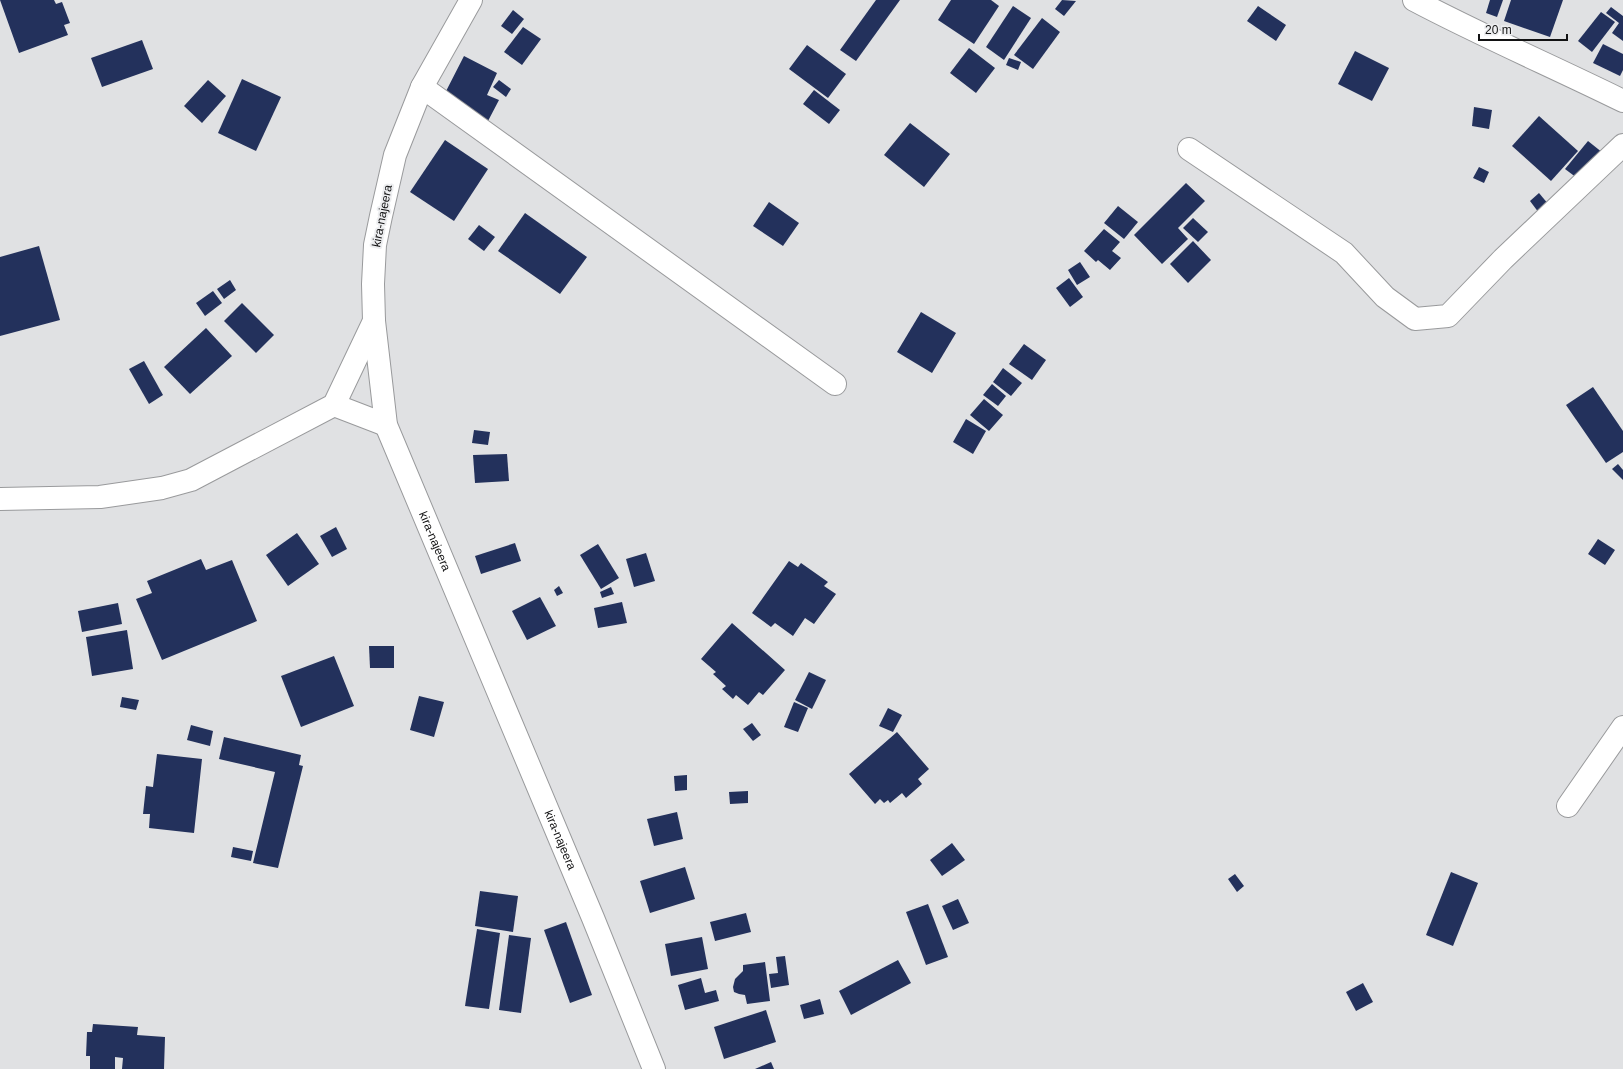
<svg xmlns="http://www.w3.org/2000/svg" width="1623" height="1069" font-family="Arial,sans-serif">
<rect width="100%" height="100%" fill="#e0e1e3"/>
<g fill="#23315c">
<path d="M0,0h54l2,4 6,-2 8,21 -6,2 4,10 -49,18z"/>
<path d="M876,0h24l-44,61 -16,-11z"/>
<path d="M951,0h40l8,6 -25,38 -36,-24z"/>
<path d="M1062,0l14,1 -12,15 -9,-7z"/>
<path d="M1490,0h13l-6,17 -11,-4z"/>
<path d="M1511,0h52l-13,37 -46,-16z"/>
<path d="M1013,6l18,12 -27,42 -18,-13z"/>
<path d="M1258,6l28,19 -10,16 -29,-20z"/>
<path d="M1611,7l12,9v25l-11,-8 7,-10 -13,-10z"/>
<path d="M513,10l11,9 -12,15 -11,-8z"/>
<path d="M1601,12l14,10 -23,30 -14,-11z"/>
<path d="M1042,18l18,14 -27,37 -19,-14z"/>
<path d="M523,27l18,12 -19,26 -18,-13z"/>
<path d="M142,40l11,29 -51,18 -11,-29z"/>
<path d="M1603,44l20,10v16l-3,6 -27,-13z"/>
<path d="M807,45l39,29 -18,24 -39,-29z"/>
<path d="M969,48l26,20 -19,25 -26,-20z"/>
<path d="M1355,51l34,17 -17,33 -34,-17z"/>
<path d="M464,56l33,17 -10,22 12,5 -11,21 -46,-22z"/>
<path d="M1009,58l12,4 -3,8 -12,-5z"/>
<path d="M242,79l39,18 -25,54 -38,-18z"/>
<path d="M208,80l18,16 -24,27 -18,-17z"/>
<path d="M499,80l12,9 -5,8 -13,-10z"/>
<path d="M814,90l26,20 -11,14 -26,-20z"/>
<path d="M1474,107l18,3 -3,19 -17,-3z"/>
<path d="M1539,116l39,35 -27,30 -39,-35z"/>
<path d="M910,123l40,31 -26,33 -40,-32z"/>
<path d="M445,140l43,29 -34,52 -44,-29z"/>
<path d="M1588,141l15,12 -22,28 -16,-12z"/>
<path d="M1479,167l10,5 -5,11 -11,-5z"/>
<path d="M1186,183l19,18 -27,27 10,11 -26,25 -28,-29z"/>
<path d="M1539,193l10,12 -10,8 -9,-12z"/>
<path d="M769,202l30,21 -16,23 -30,-20z"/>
<path d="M1118,206l20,16 -14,17 -20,-16z"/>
<path d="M525,213l62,44 -27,37 -62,-43z"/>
<path d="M1193,218l15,14 -10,10 -15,-14z"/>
<path d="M479,225l16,12 -11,14 -16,-12z"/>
<path d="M1104,229l16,13 -8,9 9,7 -11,12 -12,-10 -2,2 -12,-11z"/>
<path d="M1193,241l18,19 -23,23 -18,-19z"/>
<path d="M39,246l21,74 -60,16v-79z"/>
<path d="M1080,262l10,15 -13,8 -9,-15z"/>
<path d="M1069,278l14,19 -13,10 -14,-19z"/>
<path d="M230,280l6,10 -12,9 -7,-10z"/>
<path d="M213,291l9,12 -17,13 -9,-13z"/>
<path d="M242,303l32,32 -18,18 -32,-32z"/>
<path d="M921,312l35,21 -24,40 -35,-21z"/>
<path d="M206,328l26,28 -42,38 -26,-27z"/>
<path d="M1024,344l22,16 -14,20 -23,-16z"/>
<path d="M144,361l19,34 -14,9 -20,-35z"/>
<path d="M1003,368l19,15 -11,13 -18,-14z"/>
<path d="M992,384l14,12 -8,10 -15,-11z"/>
<path d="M1593,387l30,44v21l-17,11 -40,-58z"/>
<path d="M984,399l19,16 -14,16 -19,-16z"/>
<path d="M966,419l20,12 -13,23 -20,-12z"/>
<path d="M474,430l16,2 -2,13 -16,-2z"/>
<path d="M507,454l2,27 -34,2 -2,-28z"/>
<path d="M1618,464l5,6v10l-11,-11z"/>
<path d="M336,527l11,22 -15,8 -12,-21z"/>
<path d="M297,533l22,31 -31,22 -22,-31z"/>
<path d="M1598,539l17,11 -10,15 -17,-11z"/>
<path d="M515,543l6,18 -40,13 -6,-18z"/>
<path d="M598,544l21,34 -18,11 -21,-34z"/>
<path d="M646,553l9,28 -21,6 -8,-28z"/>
<path d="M201,559l5,11 26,-10 25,61 -95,39 -26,-61 16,-6 -5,-12z"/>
<path d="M789,561l9,6 3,-4 27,19 -4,4 12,8 -22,30 -9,-6 -12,18 -18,-13 -4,4 -19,-14z"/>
<path d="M559,586l4,7 -6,3 -3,-6z"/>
<path d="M611,587l3,7 -12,4 -2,-6z"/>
<path d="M540,597l16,29 -29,14 -15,-29z"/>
<path d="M622,602l5,21 -29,5 -4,-20z"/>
<path d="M118,603l4,21 -40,8 -4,-21z"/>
<path d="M732,623l53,47 -22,25 -4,-3 -11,13 -12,-10 -3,4 -11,-10 4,-3 -13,-12 3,-2 -15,-13z"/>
<path d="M127,630l6,39 -41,7 -6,-39z"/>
<path d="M369,646h25v22h-24z"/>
<path d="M334,656l20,50 -53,21 -20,-51z"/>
<path d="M809,672l17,8 -14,29 -17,-9z"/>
<path d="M419,696l25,6 -10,35 -24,-7z"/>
<path d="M122,697l17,3 -3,10 -16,-3z"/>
<path d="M794,702l14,6 -10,24 -14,-5z"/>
<path d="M888,708l14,7 -9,17 -14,-6z"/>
<path d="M752,723l9,12 -8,6 -10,-12z"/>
<path d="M191,725l22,6 -3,15 -23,-6z"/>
<path d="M897,732l32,37 -11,10 4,5 -16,14 -4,-5 -12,10 -2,-3 -4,3 -4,-4 -5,5 -26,-30z"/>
<path d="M224,737l77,18 -2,10 4,1 -25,102 -25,-5 22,-91 -56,-13z"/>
<path d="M157,754l45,5 -8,74 -45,-5 1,-14h-7l3,-28 7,1z"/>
<path d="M687,775v15l-12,1 -1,-15z"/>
<path d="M748,791v12l-18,1 -1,-12z"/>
<path d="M677,812l6,27 -29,7 -7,-27z"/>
<path d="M952,843l13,17 -23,16 -12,-16z"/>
<path d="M233,847l20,4 -2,10 -20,-4z"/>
<path d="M685,867l10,32 -45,14 -10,-32z"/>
<path d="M1451,872l27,11 -25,63 -27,-11z"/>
<path d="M1235,874l9,12 -7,6 -9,-13z"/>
<path d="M480,891l38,5 -5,36 -38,-6z"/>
<path d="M958,899l11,24 -16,7 -11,-24z"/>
<path d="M928,904l20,53 -22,8 -20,-53z"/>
<path d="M746,913l5,19 -36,9 -5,-19z"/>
<path d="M566,922l26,73 -22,8 -26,-73z"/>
<path d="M477,929l23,4 -11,76 -24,-3z"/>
<path d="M509,935l22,3 -10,75 -22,-3z"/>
<path d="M702,937l6,32 -37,7 -6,-32z"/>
<path d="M785,956l4,29 -18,3 -2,-14 9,-1 -2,-16z"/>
<path d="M898,960l13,23 -60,32 -12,-24z"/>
<path d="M765,962l5,39 -23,3 -2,-9 -6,-1 -5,-2 -1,-5 2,-8 8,-8v-6z"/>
<path d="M701,978l4,15 11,-3 3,11 -34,9 -7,-25z"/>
<path d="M1363,983l10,19 -17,9 -10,-19z"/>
<path d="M820,999l4,15 -20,5 -4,-14z"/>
<path d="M766,1010l10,32 -52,17 -10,-32z"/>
<path d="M93,1024l45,3 -1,8 28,2 -1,32h-42l1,-11 -8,-1v12h-25v-13h-4l1,-24h5z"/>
<path d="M771,1062l3,7h-19z"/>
</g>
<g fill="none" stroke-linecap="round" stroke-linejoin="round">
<defs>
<g id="minor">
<path d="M1414,0c68,36 140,67 209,101"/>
<path d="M422,87l413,297"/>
<path d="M1189,149l155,104 41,44 30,22 33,-3 55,-57 120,-114"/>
<path d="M334,405l52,20"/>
<path d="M0,499l100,-2 62,-9 29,-8 143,-75 40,-84"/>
<path d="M1568,806l55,-79"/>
</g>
<g id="tertiary">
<path id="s1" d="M471,0l-49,87 -27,68 -14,61 -6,29 -2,39 1,37 12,104 207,493 61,151"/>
</g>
</defs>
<use href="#minor" stroke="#999a9c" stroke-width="24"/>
<use href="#tertiary" stroke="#999a9c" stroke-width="24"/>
<use href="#minor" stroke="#fff" stroke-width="22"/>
<use href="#tertiary" stroke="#fff" stroke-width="22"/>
</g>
<g text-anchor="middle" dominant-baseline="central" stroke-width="4" stroke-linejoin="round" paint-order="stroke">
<g font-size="12" fill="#121213" stroke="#edeef0">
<text transform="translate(382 216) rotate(-79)">kira-najeera</text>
<text stroke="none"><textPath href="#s1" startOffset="572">kira-najeera</textPath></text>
<text stroke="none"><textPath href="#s1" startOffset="896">kira-najeera</textPath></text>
</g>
</g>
<path d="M1479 34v6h88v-6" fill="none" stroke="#121213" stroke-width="2"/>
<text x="1485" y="34" font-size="12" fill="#121213" stroke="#edeef0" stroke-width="3" paint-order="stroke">20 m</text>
</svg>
